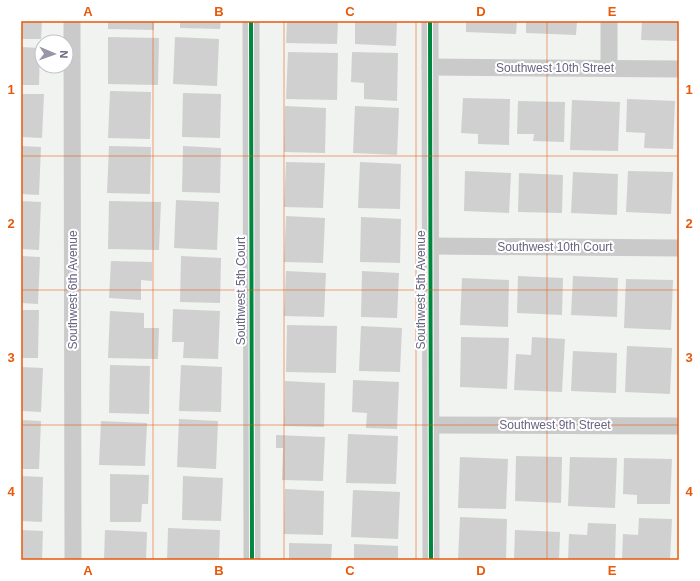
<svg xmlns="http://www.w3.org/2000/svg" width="700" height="581" font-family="Arial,sans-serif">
<rect width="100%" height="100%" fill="#f1f3f0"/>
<g fill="#d0d0d1">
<path d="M21,21h21l-1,18h-20z"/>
<path d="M108,21h46v9l-46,-1z"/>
<path d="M180,21h41l-1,8 -40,-1z"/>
<path d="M287,21h51l-1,23 -51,-1z"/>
<path d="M355,21h42l-1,25 -41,-2z"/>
<path d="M466,21h51l-1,13 -50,-2z"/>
<path d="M526,21h51l-1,14 -50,-2z"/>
<path d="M642,21h37v20l-38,-1z"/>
<path d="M108,37l51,1 -1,47 -50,-1z"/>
<path d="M175,37l44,2 -2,47 -44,-2z"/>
<path d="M21,47l19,1 -1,37h-18z"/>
<path d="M288,52l50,1 -1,47 -51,-1z"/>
<path d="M352,52l46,1 -1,48 -33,-2v-16l-13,-1z"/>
<path d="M110,91l41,1 -1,47 -42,-1z"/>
<path d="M183,93l38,1 -1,44 -38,-1z"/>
<path d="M21,94h23l-2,44 -21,-1z"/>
<path d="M463,98l47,1 -1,46 -31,-1v-10l-17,-1z"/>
<path d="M627,99l48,2 -2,48 -29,-1 1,-15 -19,-1z"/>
<path d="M572,100l48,2 -2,49 -48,-1z"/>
<path d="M518,101l47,1 -1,40 -31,-1 1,-7h-17z"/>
<path d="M285,106l41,2 -1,45 -41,-1z"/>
<path d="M355,106l44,2 -2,47 -44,-2z"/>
<path d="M21,146l20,1 -2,48 -18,-1z"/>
<path d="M109,146l42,1 -1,47 -43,-1z"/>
<path d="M183,146l38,2 -1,45 -38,-1z"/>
<path d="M286,162l39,1 -2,45 -39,-1z"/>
<path d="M360,162l41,2 -1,45 -42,-1z"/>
<path d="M465,171l46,2 -2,40 -45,-2z"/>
<path d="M628,171l45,1 -2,42 -45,-2z"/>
<path d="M573,172l45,2 -1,41 -46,-2z"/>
<path d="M519,173l44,2 -1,38 -44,-1z"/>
<path d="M176,200l43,2 -2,48 -43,-2z"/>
<path d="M21,201l20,1 -2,48 -18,-1z"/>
<path d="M109,201l52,1 -2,48 -51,-1z"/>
<path d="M286,216l39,2 -2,45 -39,-1z"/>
<path d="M361,217l40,2 -1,44 -40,-1z"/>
<path d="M21,256l19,1 -2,47 -17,-1z"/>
<path d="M181,256l40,2 -1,45 -40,-1z"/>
<path d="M111,261l41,1v19l-11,-1v20l-32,-2z"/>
<path d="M286,271l40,2 -2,44 -40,-1z"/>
<path d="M362,271l37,2 -2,45 -36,-1z"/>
<path d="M518,276l45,2 -1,37 -45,-2z"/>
<path d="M573,276l45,2 -1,39 -46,-2z"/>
<path d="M462,278l47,2 -1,47 -48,-2z"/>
<path d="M626,279l47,1 -2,50 -47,-2z"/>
<path d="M173,309l47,2 -2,48 -35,-1 1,-16h-12z"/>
<path d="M21,310h18l-1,48h-17z"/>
<path d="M110,311l34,2v15h15l-1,31 -50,-1z"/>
<path d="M287,325l50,1 -1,47 -50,-1z"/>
<path d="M361,326l41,2 -2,44 -41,-1z"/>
<path d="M461,337l48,1 -2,51 -47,-2z"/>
<path d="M532,337l33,2 -3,53 -48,-2 2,-36 15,1z"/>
<path d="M627,346l45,2 -2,46 -45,-2z"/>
<path d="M573,351l44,2 -1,40 -45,-2z"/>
<path d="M110,365l40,1 -1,48 -40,-1z"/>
<path d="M181,365l41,2 -1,45 -42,-1z"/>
<path d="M21,367l22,1 -2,44 -20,-1z"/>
<path d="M353,380l46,2 -2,47 -31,-1 1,-15 -15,-1z"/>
<path d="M285,381l40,2 -1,44 -40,-1z"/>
<path d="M179,419l39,2 -2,48 -39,-2z"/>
<path d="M21,420l20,1 -2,48h-18z"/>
<path d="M101,421l46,2 -2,43 -46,-1z"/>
<path d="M348,434l50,2 -2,48 -50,-1z"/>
<path d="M276,435l49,2 -2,44 -41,-1 1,-32h-7z"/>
<path d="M516,456l46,1 -1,46 -46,-2z"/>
<path d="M460,457l48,2 -2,50 -48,-1z"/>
<path d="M570,457l47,1 -2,50 -47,-2z"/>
<path d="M624,458l48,1 -2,45h-33v-9l-14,-1z"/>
<path d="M110,474l39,1 -1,29h-6l-1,18h-31z"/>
<path d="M21,476l22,1 -1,45 -21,-1z"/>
<path d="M183,476l40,2 -2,43 -39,-1z"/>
<path d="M285,489l39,2 -1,44 -39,-1z"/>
<path d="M353,490l47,2 -2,47 -47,-2z"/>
<path d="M460,517l47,2 -1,41h-48z"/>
<path d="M639,518l33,1 -2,41h-48l1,-26 15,1z"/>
<path d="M588,523l28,1 -1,36h-47l1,-26 18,1z"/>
<path d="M168,528l52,2 -1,30h-52z"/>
<path d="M21,530l22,1 -1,29h-21z"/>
<path d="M105,530l42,2 -1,28h-42z"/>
<path d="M515,530l45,2 -1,28h-45z"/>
<path d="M289,543l43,1 -1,16h-42z"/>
<path d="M354,544l44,2v14h-44z"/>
</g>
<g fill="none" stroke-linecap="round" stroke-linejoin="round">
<g stroke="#cacacb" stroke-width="17">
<path d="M72,21l1,539"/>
<path d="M251,21l1,539"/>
<path d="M430,21l1,539"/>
<path d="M609,21v47"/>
<path d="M430,67l249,2"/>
<path d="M431,246l248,2"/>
<path d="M431,425l248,1"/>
</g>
<defs>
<g id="cycleway">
<path d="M251,21l1,539"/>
<path d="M430,21l1,539"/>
</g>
</defs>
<use href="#cycleway" stroke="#fff" stroke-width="6"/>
<use href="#cycleway" stroke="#00873e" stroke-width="4"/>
</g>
<path fill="none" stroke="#e8590c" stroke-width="1" stroke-opacity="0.55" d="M153,21v539M284,21v539M416,21v539M547,21v539M21,156h658M21,290h658M21,425h658"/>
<g text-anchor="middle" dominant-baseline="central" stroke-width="4" stroke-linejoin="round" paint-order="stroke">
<g font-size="12" fill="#676380" stroke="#fff">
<text x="555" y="68">Southwest 10th Street</text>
<text x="555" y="247">Southwest 10th Court</text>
<text transform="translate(73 290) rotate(-90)">Southwest 6th Avenue</text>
<text transform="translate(421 290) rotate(-90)">Southwest 5th Avenue</text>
<text transform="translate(241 291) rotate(-90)">Southwest 5th Court</text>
<text x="555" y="425">Southwest 9th Street</text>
</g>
</g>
<rect width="700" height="581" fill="none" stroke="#ffffff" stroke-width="44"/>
<g transform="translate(54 54) rotate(92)"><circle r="19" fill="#ffffff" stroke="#c2c1cc"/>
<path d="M0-3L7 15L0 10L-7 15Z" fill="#9795a7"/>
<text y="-6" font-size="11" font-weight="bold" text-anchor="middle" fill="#676380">N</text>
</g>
<rect x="22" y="22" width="656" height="537" fill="none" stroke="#e8590c" stroke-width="1.5"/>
<g font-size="13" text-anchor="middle" font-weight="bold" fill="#e8590c">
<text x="88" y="16">A</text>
<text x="219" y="16">B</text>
<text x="350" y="16">C</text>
<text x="481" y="16">D</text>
<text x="612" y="16">E</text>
<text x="11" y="94">1</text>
<text x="689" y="94">1</text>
<text x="11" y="228">2</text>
<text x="689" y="228">2</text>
<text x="11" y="362">3</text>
<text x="689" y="362">3</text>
<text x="11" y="496">4</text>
<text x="689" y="496">4</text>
<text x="88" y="575">A</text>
<text x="219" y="575">B</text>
<text x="350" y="575">C</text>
<text x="481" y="575">D</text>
<text x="612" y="575">E</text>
</g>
</svg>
